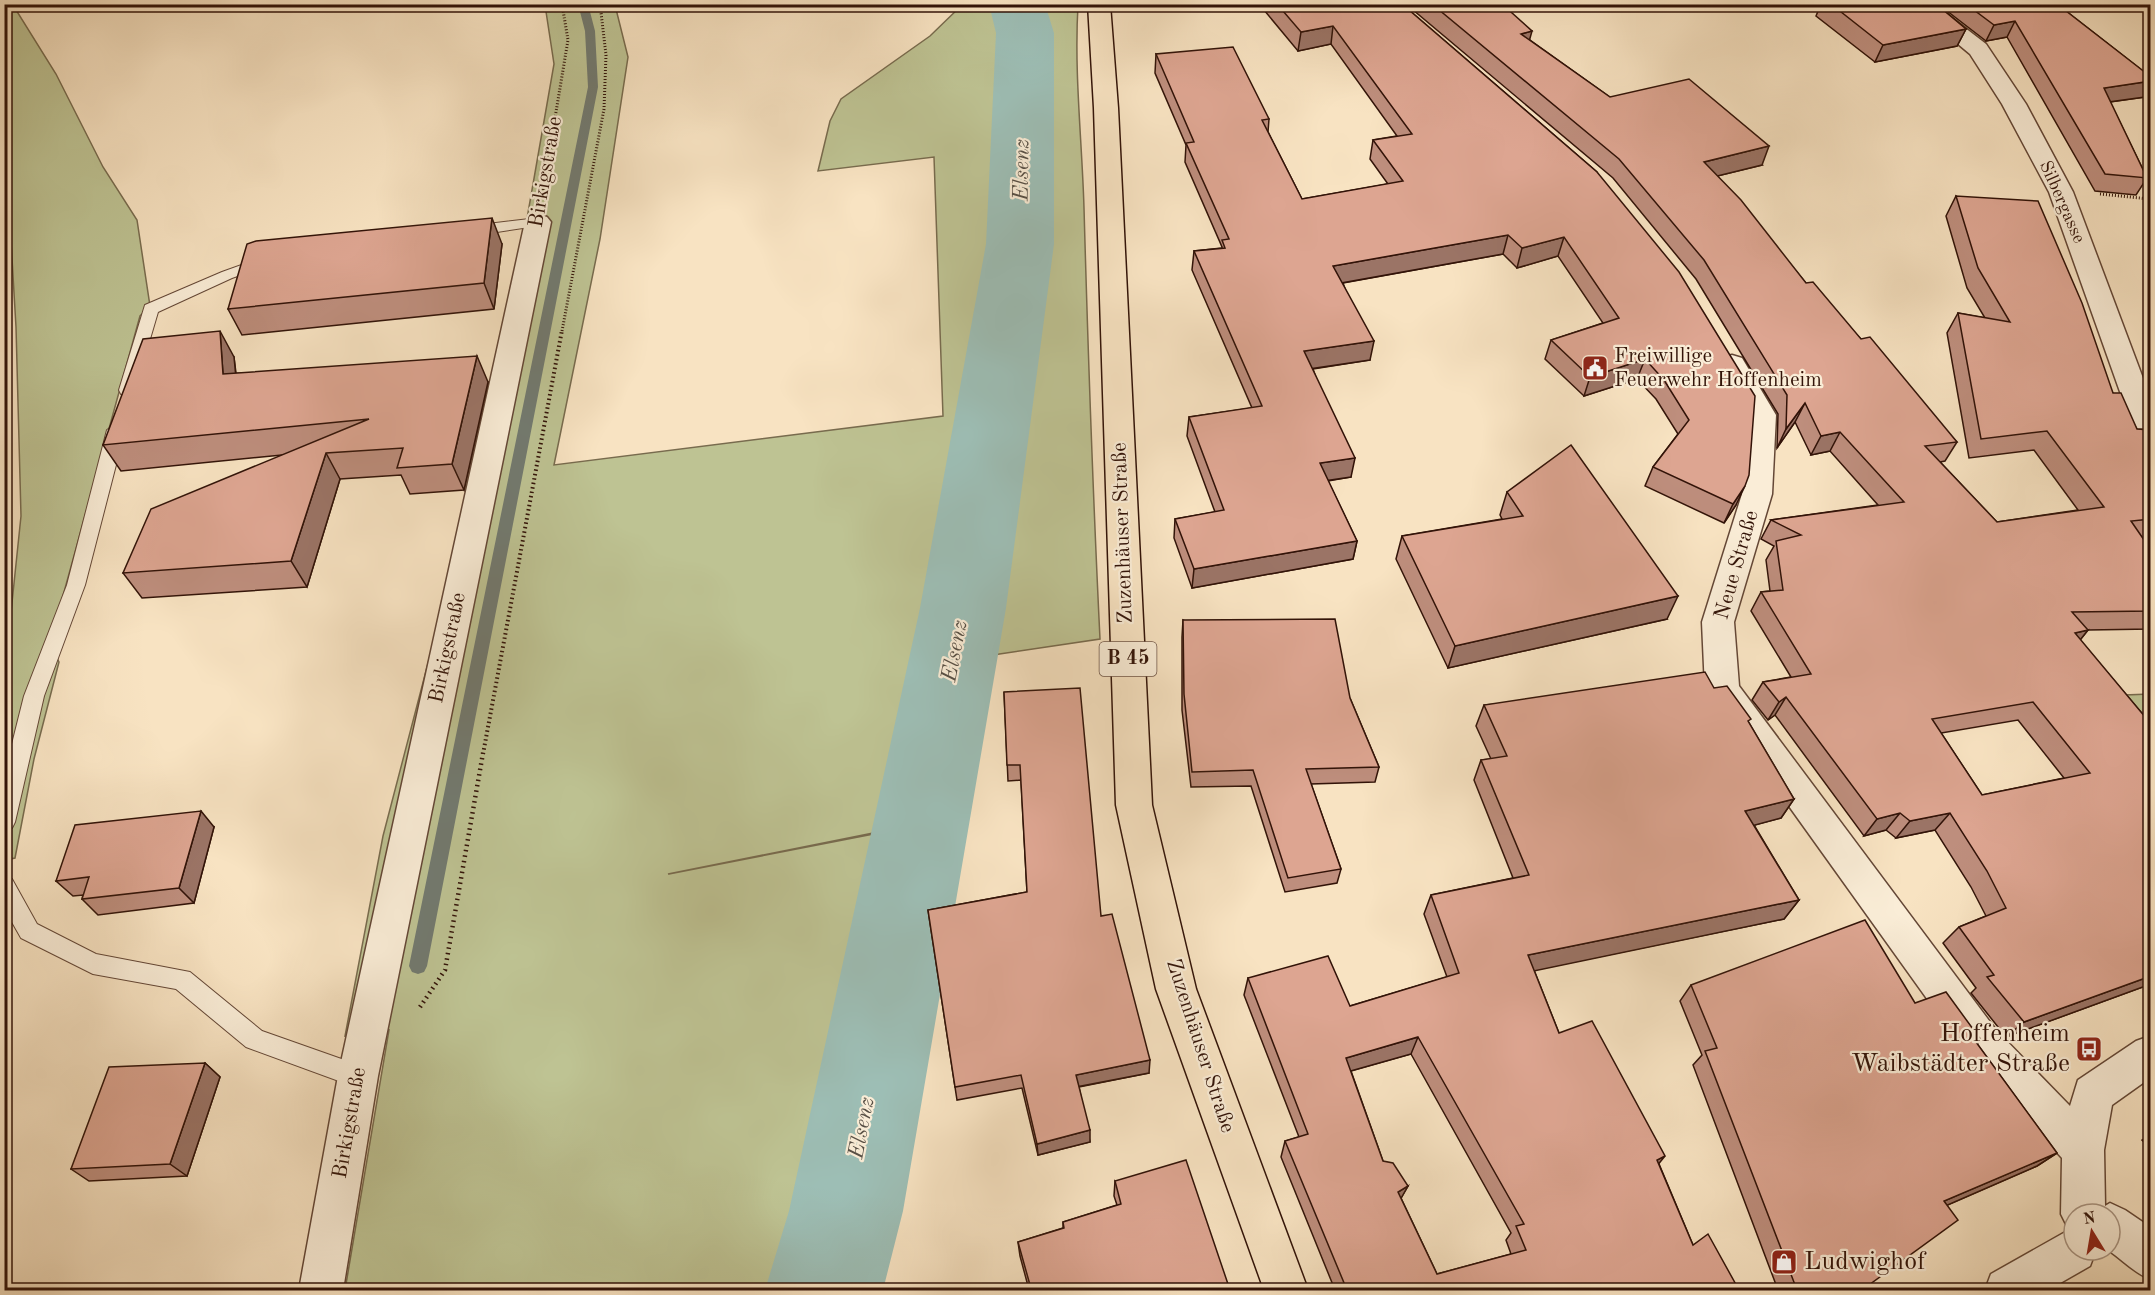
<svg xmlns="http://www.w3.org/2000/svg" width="2155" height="1295" font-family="'Old Standard TT',serif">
<rect width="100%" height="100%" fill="#f8e3c2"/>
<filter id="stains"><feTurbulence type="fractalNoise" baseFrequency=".00333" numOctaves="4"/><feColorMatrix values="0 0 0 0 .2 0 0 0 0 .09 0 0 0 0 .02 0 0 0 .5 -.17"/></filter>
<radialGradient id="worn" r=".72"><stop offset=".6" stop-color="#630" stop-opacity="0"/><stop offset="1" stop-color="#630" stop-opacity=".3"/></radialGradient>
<g fill="#bec393" stroke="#786b4e" stroke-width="1.5" fill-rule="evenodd">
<path d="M5,5h8l43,69 47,93 34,53 13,86 -10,10 -90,327 9,19 -25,97 -19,99 -10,2v-190l16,-154 -5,-189 -9,-154 -2,-10z"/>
<path d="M545,5h70l13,52 -28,182 -46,226 389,-49 -9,-259 -116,14 12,-50 11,-22 89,-63 32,-31h116c-4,68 4,135 6,203 4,144 9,288 16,431l-134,20 -137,631h-484l44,-260 -44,6 38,-200 55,-211 87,-395 29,-166zM920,825l-251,49h-1l240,-48z"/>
<path d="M2150,694v29l-25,-28z"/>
</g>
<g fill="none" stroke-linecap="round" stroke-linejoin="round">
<path fill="#727a70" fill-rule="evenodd" d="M578,4h10l7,27 3,56 -171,879 -3,6 -6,2 -6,-2 -3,-6 179,-879 -3,-56z"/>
<path fill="#9dbeb5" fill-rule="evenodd" d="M989,4h56l9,29v211l-48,364 -103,603 -20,79h-118l24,-79 131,-603 66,-364 10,-211z"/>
<defs>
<g id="lane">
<path d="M538,218l7,4 -2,3 -72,11 -8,-5 8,-5z"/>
<path d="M264,257l8,5 -3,3 -37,13 -74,34 -23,78 -8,6 -6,-2 -2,-4 26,-85 77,-33z"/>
<path d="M116,424l9,6 -40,155 -41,111 -29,126 -3,6 -8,3v-55l20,-80 43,-111 40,-155z"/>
<path d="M4,876l8,3 25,45 59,30 94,18 72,59 105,37 3,8 -3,8 -9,4 -112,-41 -70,-58 -83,-15 -72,-36 -17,-30z"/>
</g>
<g id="street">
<path d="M1910,4h24l52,40 40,60 47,88 77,205v47l-10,-3 -5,-7 -86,-242 -47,-88 -32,-50z"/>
<path d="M538,214l9,3 4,5 -173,854 -35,214h-44l39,-214 187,-854 4,-5z"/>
<path d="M1732,355l10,3 34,57 -4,79 -38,128 5,64 257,344 74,76 8,-26 58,-39 14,-5v42l-38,27 -8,45 1,56 5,-3 15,7 25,17v52c-16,-6 -27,-19 -42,-29l2,-36h-36v36h22l-6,16 -42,24h-63l6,-16 78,-44 -8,-16 1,-56 -94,-102 -263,-367 -3,-67 40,-128 6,-79 -30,-51 4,-6z"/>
</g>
<path id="primary" d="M1088,4h22l8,104 34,697 44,184 112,301h-44l-108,-301 -40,-184 -22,-697z"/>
</defs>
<use href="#lane" stroke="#644736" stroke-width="2"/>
<use href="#street" stroke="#644736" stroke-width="3"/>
<use href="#primary" stroke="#321308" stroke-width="3"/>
<g stroke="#321308" stroke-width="3" stroke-dasharray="1 2" stroke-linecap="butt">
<path d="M543,190l25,-150 -6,-36"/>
<path d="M2100,194l50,5"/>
<path d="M562,331l42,-222 2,-54 -6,-51"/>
</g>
<path stroke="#321308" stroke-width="4" stroke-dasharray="1.5 3" stroke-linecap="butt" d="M483,754l79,-424"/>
<path stroke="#321308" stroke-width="4.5" stroke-dasharray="1.5 4" stroke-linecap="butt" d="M420,1007l25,-37 38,-217"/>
<use href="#lane" fill="#faedd7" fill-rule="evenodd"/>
<use href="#street" fill="#faedd7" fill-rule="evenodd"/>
<use href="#primary" fill="#f8e3c2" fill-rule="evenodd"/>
</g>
<g fill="#be8e7d" stroke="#321308" stroke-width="1.5" fill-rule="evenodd">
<path d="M1259,4h143l195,168 139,333 -12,18 -79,-37 8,-19 25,-33 -22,-35 -19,-20 -53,17 -39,-37 6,-19 52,-17 -45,-67 -41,12 -14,-14 -160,29 27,77 -57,9 38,108 -23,4 29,60 -4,18 -161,29 -18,-50 1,-19 40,-7 -28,-76 2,-19 63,-9 -60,-138 2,-19 28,-3v-1l-37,-85 1,-17 -31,-72 1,-19 113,65 -1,13 34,67 86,-15 -18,-25 3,-19 24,-4 -66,-92 -33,7z"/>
<path d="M1406,4h96l28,36 80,57 152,68 -45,11 89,107 55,56 96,103 -12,19 -5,1 57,60 81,-12 -44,-60 -65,8 -22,-125 11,-20 27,5 -18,-30 -21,-72 10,-20 157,197 24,36 14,1v107l-9,1 9,12v79l-63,1 -8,10 71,84v260l-145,53 -35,-44 5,-5 -33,-45 16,-16 27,-11 -15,-29 -36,-57 -39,8 -10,-8 -22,6 -89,-121 -7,5 -16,-20 11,-18 28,-5 -40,-66 10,-19 9,-1 -4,-31 8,-14 -13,-7 10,-19 107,-15 -48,-54 -19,4 -16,-33 -18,26 1,-34 -82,-135 -83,-101zM2018,720l46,58 -82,17 -41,-62z"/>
<path d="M1821,4h115l30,25 -9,17 -82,16 -59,-46z"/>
<path d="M1938,4h119l94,73v12l-6,8 -35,5 37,76 -11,17 -41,-4 -88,-154 -21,4z"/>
<path d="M502,244l-8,65 -252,26 -14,-26z"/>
<path d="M2151,310v20l-6,-12z"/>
<path d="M234,357l2,16 252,9 -24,108 -54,4 -9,-19 -61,4 -33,108 -165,11 -19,-25 159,-118 -161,16 -18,-26z"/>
<path d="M1507,492l160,127 -219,49 -52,-109 6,-23 100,-17 -2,-4z"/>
<path d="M1183,620l167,78 29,69 -4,15 -64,2 30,85 -4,14 -52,9 -34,-106 -60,1 -9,-77v-73z"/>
<path d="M1714,688l35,35 45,76 -13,19 -27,7 45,75 -15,19 -250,51 25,63 100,131 34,81 46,45h-404l-54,-133 4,-16 14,-4 -55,-142 4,-17 102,28 97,-29 -23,-63 7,-19 82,-17 -39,-98 7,-20 10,-1 -15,-33 8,-21zM1411,1054l100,179 -5,7 5,14 -74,20 -36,-76 7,-12 -25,-25 -32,-90z"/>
<path d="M1004,692l97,224 48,157 -70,14 11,55 -52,13 -16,-67 -65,12 -29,-190 99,-18 -6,-112 -13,1z"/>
<path d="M214,827l-20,76 -96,12 -16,-16 1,-4 -10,1 -17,-15z"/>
<path d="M1691,985l224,18 66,37 -4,4 80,109 -20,13 -90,39 -85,85h-84l-85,-225 9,-10 -22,-54z"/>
<path d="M205,1063l15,14 -33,99 -98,5 -18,-12z"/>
<path d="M2151,1134v15l-9,-9z"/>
<path d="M1115,1181l115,109 -202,-4 -8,-30 -2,-14 45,-14v-6l54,-17 -3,-9z"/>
</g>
<g fill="#9b7466" stroke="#321308" stroke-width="1.5">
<path d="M2015,21l-8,16 -21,4 8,-16z"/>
<path d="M1333,26l-2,18 -33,7 3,-19z"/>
<path d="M1966,29l-9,17 -82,16 8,-17z"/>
<path d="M1532,31l-5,18 -6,-15z"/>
<path d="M2151,81v8l-6,8 -51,7 10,-16z"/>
<path d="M1769,146l-7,19 -65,16 7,-19z"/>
<path d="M492,218l10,26 -8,65 -10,-26z"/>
<path d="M1508,235l-5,19 -173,31 3,-19z"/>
<path d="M1564,237l-6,19 -41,12 5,-20z"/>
<path d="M220,331l14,26 4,42 -15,-25z"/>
<path d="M1374,341l-4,19 -68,10 2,-19z"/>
<path d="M477,356l11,26 -24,108 -12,-26z"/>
<path d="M1645,359l-8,20 -53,17 6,-19z"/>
<path d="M1805,403l-10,19 -18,26 9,-19z"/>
<path d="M1840,432l-10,19 -19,4 10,-19z"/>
<path d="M326,453l14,26 -33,108 -16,-26z"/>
<path d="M1355,458l-4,19 -34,5 3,-19z"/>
<path d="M1745,486l-9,19 -12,18 9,-19z"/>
<path d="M1357,541l-4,18 -161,29 2,-19z"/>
<path d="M1678,596l-11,23 -219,49 7,-22z"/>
<path d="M2088,630l-15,19 2,-16z"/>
<path d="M1786,697l-11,18 -7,5 11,-18z"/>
<path d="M1794,799l-13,19 -48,13 12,-20z"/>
<path d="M201,811l13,16 -20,76 -15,-15z"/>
<path d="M1900,813l-14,17 -22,6 13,-17z"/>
<path d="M1950,813l-15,17 -39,8 14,-17z"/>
<path d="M1799,900l-15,19 -265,55 9,-19z"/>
<path d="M2151,976v8l-145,53 18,-15z"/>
<path d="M1418,1037l-7,17 -71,20 6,-16z"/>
<path d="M1150,1060l-1,13 -73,14v-12z"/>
<path d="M205,1063l15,14 -33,99 -17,-12z"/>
<path d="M1090,1130v12l-52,13 -1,-11z"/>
<path d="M2057,1153l-20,13 -110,48 17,-13z"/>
<path d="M1665,1156l-13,16 5,-12z"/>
<path d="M1408,1186l-8,14 -2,-8z"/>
</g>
<g fill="#dda591" stroke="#321308" stroke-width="1.5" fill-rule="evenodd">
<path d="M1277,4h125l195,168 82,100 76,124 -6,79 -4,11 -12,18 -80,-37 36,-47 -25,-40 -19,-21 -55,18 -39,-37 68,-22 -55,-81 -42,11 -14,-13 -175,31 41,75 -70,10 51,107 -35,5 37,78 -163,28 -19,-50 49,-9 -35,-93 73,-11 -68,-155 31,-3 -3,-8 7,-1 -43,-96 8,-1 -38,-88 77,-7 36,72 -7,1 40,79 101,-18 -30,-41 39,-6 -79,-108 -32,6z"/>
<path d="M1432,4h70l30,27 -11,3 89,63 79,-18 80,67 -65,16 37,38 65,83 7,-1 48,57 9,-2 87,105 -32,4 72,76 107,-15 -57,-76 -66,8 -23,-126 52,9 -32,-54 -22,-72 82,5 44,102 31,90h8l16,36 14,1v89l-20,2 20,29v61l-79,1 16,18 -13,3 76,91v252l-127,46 -37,-45 7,-2 -35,-48 47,-19 -19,-37 -37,-58 -40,8 -10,-8 -23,6 -91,-122 -7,5 -16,-20 48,-8 -50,-82 22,-2 -7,-49 25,-6 -30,-15 133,-18 -64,-70 -19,4 -16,-33 -19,26 1,-34 -83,-135 -85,-101zM2033,702l57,71 -108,22 -50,-76z"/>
<path d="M1831,4h105l30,25 -83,16z"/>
<path d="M1966,4h91l94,73v4l-47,7 43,90 -42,-4 -90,-153 -21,4z"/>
<path d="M492,218l-8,65 -256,26 19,-65 9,-3z"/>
<path d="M220,331l3,43 254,-18 -25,108 -55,4 6,-20 -77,5 -35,108 -168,12 28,-64 218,-90 -266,26 40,-106z"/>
<path d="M1571,445l107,151 -223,50 -53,-110 121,-20 -16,-24z"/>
<path d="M1335,619l15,79 29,69 -73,2 35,100 -53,9 -35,-108 -61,2 -8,-78 -1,-74z"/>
<path d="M1705,672l9,16 13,-2 24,33 -3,2 46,78 -49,12 54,89 -271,55 31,78 33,-12 73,135 -8,4 36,85 15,-11 31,56h-392l-62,-149 23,-7 -60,-156 80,-22 22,50 109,-33 -28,-78 98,-20 -48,-115 26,-4 -23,-51zM1418,1037l106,187 -8,2 10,24 -89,24 -39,-82 10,-6 -15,-23 -10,-2 -37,-103z"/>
<path d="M1080,688l21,228 11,-2 38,146 -74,15 14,55 -53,14 -16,-69 -66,12 -27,-177 99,-18 -7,-127h-13l-3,-73z"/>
<path d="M201,811l-22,77 -97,11 7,-22 -33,4 19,-56z"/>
<path d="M1865,920l50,83 31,-11 35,48 -5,2 81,111 -113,48 14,19 -96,70h-65l-92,-239 12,-3 -26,-63z"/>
<path d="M205,1063l-35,101 -99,5 38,-102z"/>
<path d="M1186,1160l44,130h-218l18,-5 -12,-43 46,-14 -1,-6 58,-18 -6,-23z"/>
<path d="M249,1287l-1,3h-21z"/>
</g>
<defs>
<symbol id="civic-square" viewBox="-11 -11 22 22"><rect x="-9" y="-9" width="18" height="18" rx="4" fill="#8f2418" stroke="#faedd7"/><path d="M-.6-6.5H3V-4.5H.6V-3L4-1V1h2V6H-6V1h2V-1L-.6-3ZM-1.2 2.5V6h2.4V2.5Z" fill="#fff"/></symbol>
<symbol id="bus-square" viewBox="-11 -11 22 22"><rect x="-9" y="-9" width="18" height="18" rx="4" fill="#8f2418" stroke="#faedd7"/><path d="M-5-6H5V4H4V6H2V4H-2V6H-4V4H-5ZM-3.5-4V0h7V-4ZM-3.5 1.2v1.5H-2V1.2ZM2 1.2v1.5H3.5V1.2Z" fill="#fff"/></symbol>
<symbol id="shop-square" viewBox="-11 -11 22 22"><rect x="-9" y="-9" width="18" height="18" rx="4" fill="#8f2418" stroke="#faedd7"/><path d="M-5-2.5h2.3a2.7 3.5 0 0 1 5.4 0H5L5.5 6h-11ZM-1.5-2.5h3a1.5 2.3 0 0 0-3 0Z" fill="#fff"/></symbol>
</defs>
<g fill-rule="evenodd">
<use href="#civic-square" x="1580" y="353" width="30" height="30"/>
<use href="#bus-square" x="2074" y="1034" width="30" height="30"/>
<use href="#shop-square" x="1769" y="1247" width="30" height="30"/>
</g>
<g text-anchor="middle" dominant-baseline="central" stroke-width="4.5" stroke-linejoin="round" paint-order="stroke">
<g font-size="18" fill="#321308" stroke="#faedd7">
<text transform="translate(2062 202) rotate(66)">Silbergasse</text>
</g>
<rect fill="#faedd7" stroke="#6e5446" stroke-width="1.5" x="1099.5" y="642" width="57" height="34" rx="4.5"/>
<g font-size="20" font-weight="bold" fill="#321308">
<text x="1128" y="659">B 45</text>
</g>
<g font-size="21" fill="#321308" stroke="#faedd7">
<text transform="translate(546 172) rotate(-80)">Birkigstraße</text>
<text transform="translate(1123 533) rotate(-92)">Zuzenhäuser Straße</text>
<text transform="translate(1737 565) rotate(-74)">Neue Straße</text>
<text transform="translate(448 648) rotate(-78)">Birkigstraße</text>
<text transform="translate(1200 1046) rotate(72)">Zuzenhäuser Straße</text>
<text transform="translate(350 1123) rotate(-80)">Birkigstraße</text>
</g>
<g font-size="21" fill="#321308" stroke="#faedd7" text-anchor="start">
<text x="1614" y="356">Freiwillige<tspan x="1614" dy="24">Feuerwehr Hoffenheim</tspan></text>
</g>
<g font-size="22" font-style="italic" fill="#574f45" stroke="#faedd7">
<text transform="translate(1022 170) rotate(-89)">Elsenz</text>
<text transform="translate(955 651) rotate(-79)">Elsenz</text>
<text transform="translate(862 1128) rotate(-79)">Elsenz</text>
</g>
<g font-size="26" fill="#321308" stroke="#faedd7" text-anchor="end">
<text x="2070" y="1034">Hoffenheim<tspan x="2070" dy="30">Waibstädter Straße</tspan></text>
<text x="1804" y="1262" text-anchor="start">Ludwighof</text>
</g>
</g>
<rect width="2155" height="1295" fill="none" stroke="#f8e3c2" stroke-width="24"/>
<rect x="6" y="6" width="2143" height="1283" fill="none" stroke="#321308" stroke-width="3"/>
<rect x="12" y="12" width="2131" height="1271" fill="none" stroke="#321308" stroke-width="1.5"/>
<g transform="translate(2092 1232) rotate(349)"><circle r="28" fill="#faedd7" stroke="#aa9684" stroke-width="1.5"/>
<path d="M0-4.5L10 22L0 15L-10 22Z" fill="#8f2418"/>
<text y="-9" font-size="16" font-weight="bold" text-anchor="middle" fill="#321308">N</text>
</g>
<rect width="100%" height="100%" filter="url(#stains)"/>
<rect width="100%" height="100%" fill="url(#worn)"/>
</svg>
